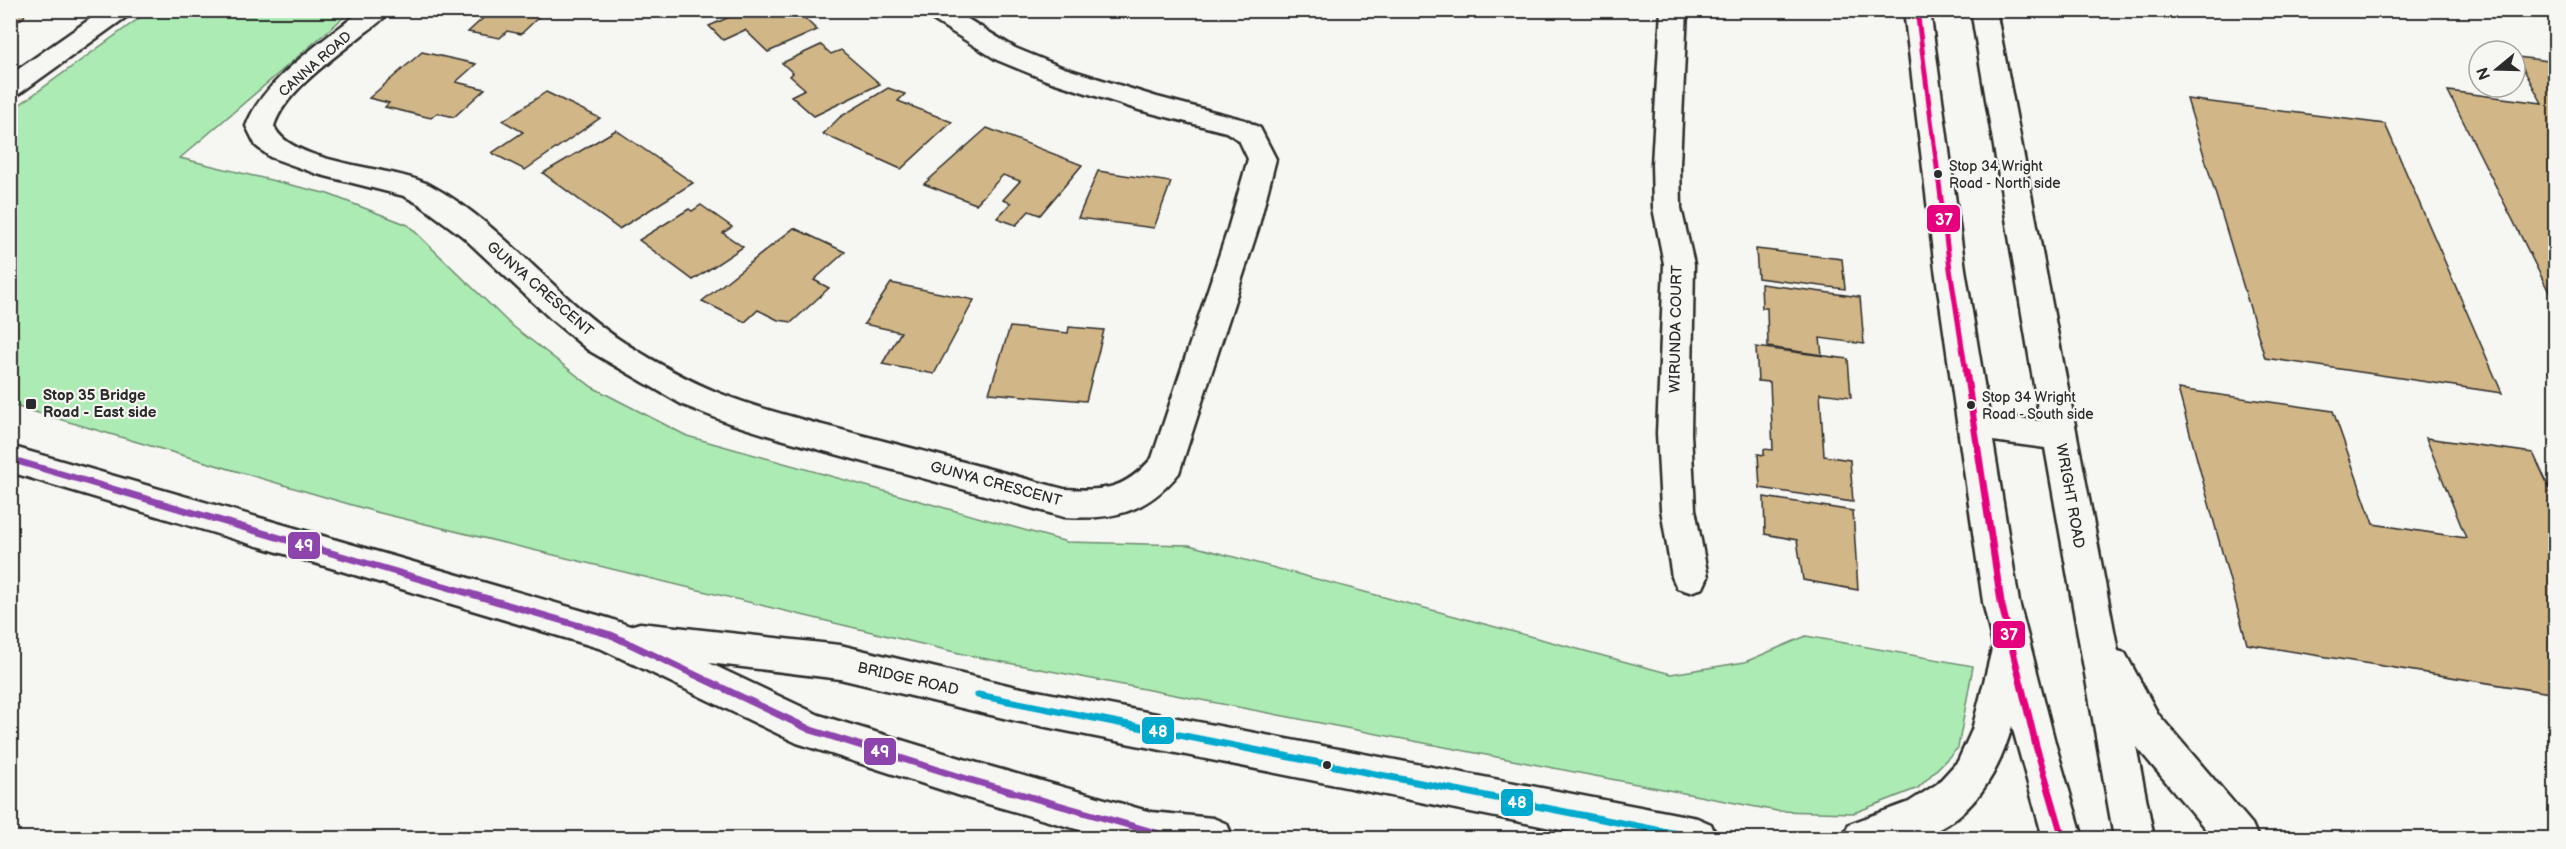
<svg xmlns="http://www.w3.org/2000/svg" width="2566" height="849" font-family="'Balsamiq Sans',sans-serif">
<rect width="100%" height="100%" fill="#f6f6f2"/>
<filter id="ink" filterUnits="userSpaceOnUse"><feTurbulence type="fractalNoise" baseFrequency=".0167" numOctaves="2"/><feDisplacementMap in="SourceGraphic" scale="12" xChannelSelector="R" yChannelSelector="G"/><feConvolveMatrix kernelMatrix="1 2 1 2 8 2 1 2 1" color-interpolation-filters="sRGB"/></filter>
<g filter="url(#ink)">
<path fill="#acebb3" stroke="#6c8b6f" stroke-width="1.5" d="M149,11h202l-171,147 148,36 80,31 102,99 82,63 95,49 380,106 122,3 482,129 74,-12 61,-26 167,30 -15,82 -40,40 -64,25 -77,-2 -810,-156 -591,-143 -365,-107v-294z"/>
<g fill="#d1b687" stroke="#2b2b2b" stroke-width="1.5">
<path d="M10,10h16l-2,7 -14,9z"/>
<path d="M492,10h54l-25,24 -14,-3 -7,7 -32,-6z"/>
<path d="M745,10h51l21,20 -49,22 -23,-22 -22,10 -14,-14z"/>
<path d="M821,45l10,9 10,-4 39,34 -66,32 -23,-20 14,-7 -15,-13 3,-3 -11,-10z"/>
<path d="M422,52l54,12 -20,18 29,7 -31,28 -17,-4 -6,5 -46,-11 4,-4 -20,-5z"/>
<path d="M2517,57l39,5v244l-108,-215 94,12z"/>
<path d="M888,88l17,6 -7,7 54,21 -51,47 -78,-35 17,-17z"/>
<path d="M546,92l54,26 -75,52 -33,-17 31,-21 -20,-11z"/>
<path d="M2187,99l198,25 117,269 -237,-35z"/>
<path d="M987,128l95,37 -42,50 -11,-4 -13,14 -19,-7 14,-15 -8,-3 17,-19 -17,-6 -27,29 -52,-20z"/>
<path d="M616,130l77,53 -74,46 -76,-56z"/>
<path d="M1098,171l73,11 -17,46 -76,-10z"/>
<path d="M701,205l31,22 -9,6 20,14 -50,33 -54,-40 50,-31 3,2z"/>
<path d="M794,228l51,24 -31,28 15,8 -37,34 -14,-2 -20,-10 -13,12 -43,-21z"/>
<path d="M1756,249l86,10 3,30 -87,-11z"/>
<path d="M891,283l83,17 -40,74 -52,-10 19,-32 -37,-8z"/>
<path d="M1761,284l99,13 4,47 -44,-6 2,17 -54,-8 -1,-39h-5z"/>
<path d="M1010,327l58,6 1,-6 35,3 -18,71 -97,-8z"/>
<path d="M1756,347l92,12 3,38 -31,-4 4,63 26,4 3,42 -93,-14 -2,-34 6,1v-6l9,1 -3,-68 -12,-1z"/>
<path d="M2178,389l155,22 40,113 93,14 -40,-100 107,15 23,49v192l-309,-50z"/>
<path d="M1764,497l89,14 5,79 -55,-10 -6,-40 -32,-6z"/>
</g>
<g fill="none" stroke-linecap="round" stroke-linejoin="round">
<defs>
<g id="street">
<path d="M103,10h29l-3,5 -110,79 -9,2v-21z"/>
<path d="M362,10h28c-7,11 -19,18 -28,25 -28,23 -77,56 -88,91 16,39 120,40 156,59 77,41 128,117 201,162 28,17 58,34 88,46 51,20 104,32 157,46 63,16 125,33 188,50 41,2 60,1 88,-31l76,-229 20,-70 -9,-19 -13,-8 -87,-22 -93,-30 -49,-20 -72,-45 -3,-5h31l62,38 49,20 93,29 88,23 15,8 16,31 -18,70 -79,244c-33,40 -65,47 -115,44l-287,-79 -48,-15 -46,-18 -95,-55 -37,-31 -89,-83 -43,-32 -15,-8 -87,-22 -47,-17 -14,-11 -10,-20c17,-47 78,-85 116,-116z"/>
<path d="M1661,10h26l-7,154 1,44 13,56 -3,169 4,76 13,68 -5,11 -13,4 -13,-4 -5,-11 -11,-68 -4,-76 7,-169 -11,-56 -1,-44z"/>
</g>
<g id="secondary">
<path d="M1904,10h26l35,259 24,145 51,7 -69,-411h25l122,641 7,2 33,61 94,110 6,14h-45l-77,-92 18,92h-40l-69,-390 -52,-7 26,161 37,144 27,92h-40l-31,-112c-13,48 -41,94 -91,111 -12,5 -64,3 -78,1l6,-14 60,-22 28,-18 21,-23 14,-31 21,-85 -10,-43 -48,-333z"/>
<path d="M10,446l601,173 19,7 10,-3 200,22 176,42 681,131 14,6 6,14h-116l-585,-117 -176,-42 -131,-16 110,52 148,45 184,52 62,6 14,6 6,14h-125l-141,-40 -170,-55 -195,-94 -592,-177z"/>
</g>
</defs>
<use href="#street" stroke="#2b2b2b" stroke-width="5"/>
<use href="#secondary" stroke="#2b2b2b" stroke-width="5"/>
<use href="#street" fill="#f6f6f2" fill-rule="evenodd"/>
<use href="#secondary" fill="#f6f6f2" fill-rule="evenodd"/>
<defs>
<path id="bus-1-far1" d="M1917,10l33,259 16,104"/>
<path id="bus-1" d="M1966,371l35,231 35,144 27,92"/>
<path id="bus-2" d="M10,459l601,176 200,95 156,49 207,59"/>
<path id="bus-3" d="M978,695l719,143"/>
</defs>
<use href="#bus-1-far1" stroke="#f6f6f2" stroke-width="9"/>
<use href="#bus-1" stroke="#f6f6f2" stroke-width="11"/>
<use href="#bus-2" stroke="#f6f6f2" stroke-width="11"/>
<use href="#bus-3" stroke="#f6f6f2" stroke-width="11"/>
<use href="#bus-1-far1" stroke="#e5007d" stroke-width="5"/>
<use href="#bus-1" stroke="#e5007d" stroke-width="7"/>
<use href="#bus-2" stroke="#8e44ad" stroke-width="7"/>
<use href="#bus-3" stroke="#00a9ce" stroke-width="7"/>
</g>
</g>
<g fill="#2b2b2b" stroke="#f6f6f2" stroke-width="2">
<circle cx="1938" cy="174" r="5"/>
<rect x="25" y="398" width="12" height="12" rx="3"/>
<circle cx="1971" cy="405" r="5"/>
<circle cx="1327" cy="765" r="5"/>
</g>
<g text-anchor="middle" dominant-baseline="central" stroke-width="4.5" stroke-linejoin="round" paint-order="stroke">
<g font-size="14" fill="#2b2b2b" stroke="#f6f6f2">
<text transform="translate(315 64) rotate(-41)">CANNA ROAD</text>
</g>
<g font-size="14" fill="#2b2b2b" stroke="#f6f6f2" text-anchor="start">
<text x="1949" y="166">Stop 34 Wright<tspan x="1949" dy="17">Road - North side</tspan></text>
<text x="1982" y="397">Stop 34 Wright<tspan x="1982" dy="17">Road - South side</tspan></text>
</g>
<g font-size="15" fill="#2b2b2b" stroke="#f6f6f2">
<text transform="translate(540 289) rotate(41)">GUNYA CRESCENT</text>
<text transform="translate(1676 329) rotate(-89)">WIRUNDA COURT</text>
<text transform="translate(996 484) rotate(15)">GUNYA CRESCENT</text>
<text transform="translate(2070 496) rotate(80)">WRIGHT ROAD</text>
<text transform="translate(908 679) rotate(13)">BRIDGE ROAD</text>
</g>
<g font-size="15" font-weight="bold" fill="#2b2b2b" stroke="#f6f6f2" text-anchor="start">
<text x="43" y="395">Stop 35 Bridge<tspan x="43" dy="17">Road - East side</tspan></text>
</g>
</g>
<g stroke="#f6f6f2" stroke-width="2">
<rect x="1926" y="204" width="35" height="29" rx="6" fill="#e5007d"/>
<rect x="287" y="531" width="34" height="29" rx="6" fill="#8e44ad"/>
<rect x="1992" y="620" width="34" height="29" rx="6" fill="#e5007d"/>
<rect x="1141" y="716" width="34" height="29" rx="6" fill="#00a9ce"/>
<rect x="863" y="737" width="34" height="29" rx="6" fill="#8e44ad"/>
<rect x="1500" y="788" width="34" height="29" rx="6" fill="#00a9ce"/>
</g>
<g font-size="16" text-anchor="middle" font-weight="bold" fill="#fff">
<text x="1944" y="225">37</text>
<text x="304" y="551">49</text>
<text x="2009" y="640">37</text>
<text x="1158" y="737">48</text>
<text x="880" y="757">49</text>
<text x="1517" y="808">48</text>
</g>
<rect width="2566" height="849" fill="none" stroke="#f6f6f2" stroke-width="36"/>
<rect x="18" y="18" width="2530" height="813" fill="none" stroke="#2b2b2b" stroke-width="2" filter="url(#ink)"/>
<g transform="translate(2497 69) rotate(251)"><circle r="28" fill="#f6f6f2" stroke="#a5a5a2" stroke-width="1.5"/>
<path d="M0-4.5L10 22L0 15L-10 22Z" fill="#2b2b2b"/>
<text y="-9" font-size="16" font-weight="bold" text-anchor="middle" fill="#2b2b2b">N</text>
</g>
</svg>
